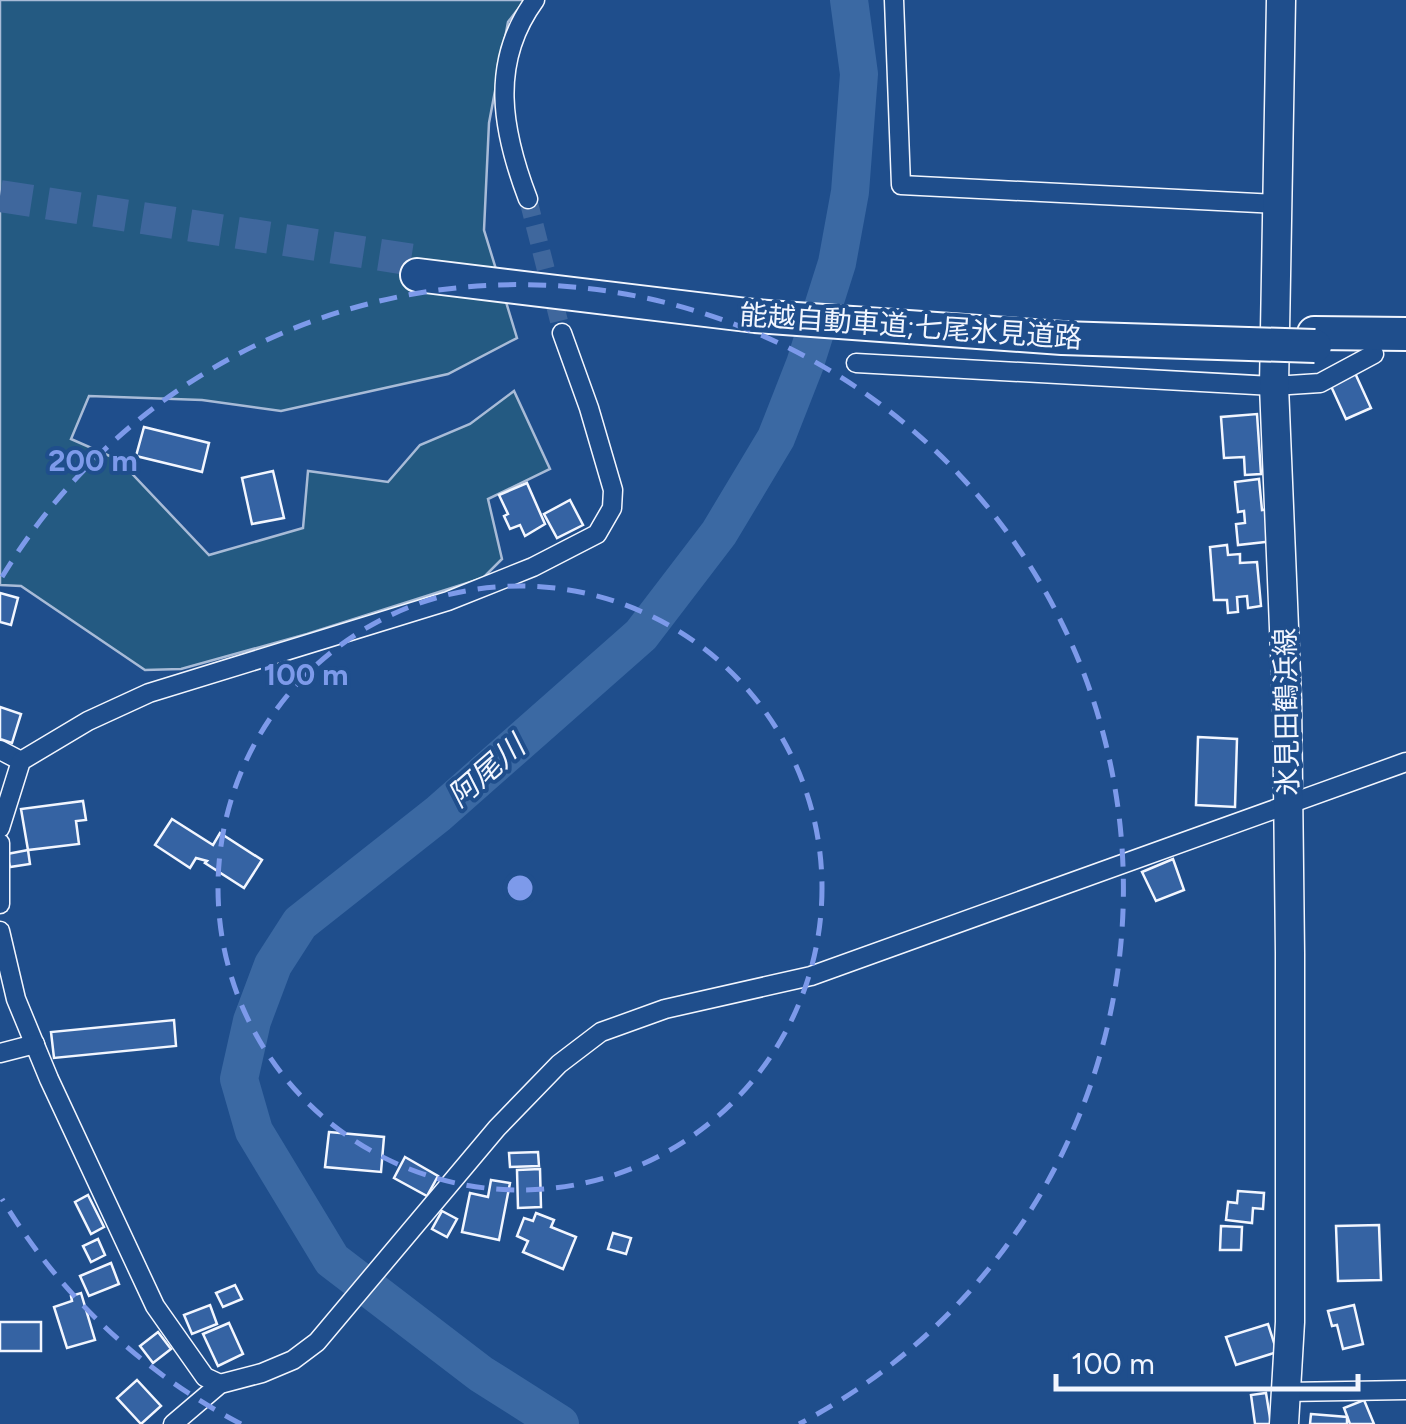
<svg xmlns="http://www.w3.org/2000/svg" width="1406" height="1424" font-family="Figtree,'Noto Sans JP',sans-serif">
<rect width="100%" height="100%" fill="#1f4e8c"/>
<path fill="#245a82" stroke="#a8bbd7" stroke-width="2.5" d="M0,0h525l-17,22 -19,101 -5,107 33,108 -69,36 -167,37 -79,-11 -113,-4 -18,43 48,21 90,95 94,-27 5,-57 80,11 32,-37 50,-21 44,-33 36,78 -62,30 14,60 -19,19 -176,56 -126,35 -36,1 -124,-84 -21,-1z"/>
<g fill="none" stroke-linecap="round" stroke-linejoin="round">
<path stroke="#3b69a3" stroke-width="38" d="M560,1424l-79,-50 -149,-114 -78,-129 -15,-52 13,-58 21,-56 27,-42 138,-109 203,-179 78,-102 57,-95 29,-74 32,-101 13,-71 9,-118 -10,-74"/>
</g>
<g fill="#3563a3" stroke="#f2f6ff" stroke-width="2.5">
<path d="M1355,373l16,35 -25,11 -16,-35z"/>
<path d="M1257,414l4,60 -16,1 -1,-18 -20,1 -3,-41z"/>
<path d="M144,427l65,16 -7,29 -66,-16z"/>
<path d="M273,471l11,47 -32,6 -10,-46z"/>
<path d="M1259,479l3,31 8,-1 4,32 -36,4 -2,-21 9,-1 -1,-12 -6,1 -3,-30z"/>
<path d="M527,483l18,41 -20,12 -5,-11 -10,4 -6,-13 4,-2 -9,-19z"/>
<path d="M570,500l13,25 -26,13 -13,-24z"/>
<path d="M1227,545l1,10 12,-1v9l17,-1 4,44 -13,2 -1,-12 -10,1 1,15 -10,1 -1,-13h-13l-4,-53z"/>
<path d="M0,593l18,5 -7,27 -11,-3z"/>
<path d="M0,707l21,7 -9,29 -12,-4z"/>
<path d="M1198,737l39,2 -2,68 -39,-2z"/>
<path d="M83,801l3,19 -10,1 3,23 -51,6 -7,-41z"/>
<path d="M172,819l41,26 7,-12 42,27 -18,28 -39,-25 2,-2 -11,-3 -6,10 -35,-23z"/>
<path d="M28,850l2,14 -20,3 -3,-13z"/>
<path d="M1173,859l11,31 -28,11 -14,-29z"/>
<path d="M174,1020l2,26 -122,12 -3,-26z"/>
<path d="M329,1132l55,5 -3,35 -56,-5z"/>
<path d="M538,1152l1,14 -29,1 -1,-14z"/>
<path d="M405,1157l33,19 -11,20 -33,-18z"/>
<path d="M540,1169l1,38 -23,1 -1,-38z"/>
<path d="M491,1180l19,3 -11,57 -37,-8 8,-39 18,4z"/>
<path d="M1238,1191l26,2 -1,16 -10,-1 -1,15 -26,-3 2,-18 9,1z"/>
<path d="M88,1195l16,32 -13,7 -16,-32z"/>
<path d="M442,1211l15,8 -10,18 -15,-8z"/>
<path d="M536,1213l18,7 -3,7 25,10 -13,32 -40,-17 5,-11 -11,-5 7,-18 9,3z"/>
<path d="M1379,1225l2,55 -43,1 -2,-55z"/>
<path d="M1221,1226l21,1 -1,23h-21z"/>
<path d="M613,1233l18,5 -5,16 -18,-5z"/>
<path d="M98,1239l7,16 -14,7 -8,-16z"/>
<path d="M111,1263l8,21 -30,12 -9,-20z"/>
<path d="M235,1285l7,14 -19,8 -7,-14z"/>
<path d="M81,1293l14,47 -28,8 -13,-41 18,-6 -1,-5z"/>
<path d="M210,1305l7,19 -25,10 -8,-19z"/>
<path d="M1354,1305l9,39 -20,5 -6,-24 -5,1 -4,-15z"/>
<rect x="0" y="1322" width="41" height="29"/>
<path d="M229,1323l14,31 -25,12 -15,-32z"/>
<path d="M1268,1324l9,28 -41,13 -10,-28z"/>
<path d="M158,1332l13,17 -18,14 -13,-17z"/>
<path d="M137,1380l24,26 -20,18 -24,-26z"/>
<path d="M1266,1393l5,31h-16l-4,-29z"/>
<path d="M1364,1400l10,24h-24l-6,-16z"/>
<path d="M1311,1414l36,3v7h-37z"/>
</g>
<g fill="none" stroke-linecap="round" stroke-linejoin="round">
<path stroke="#3f679d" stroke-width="18" stroke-dasharray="18 9" stroke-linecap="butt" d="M528,199l34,134"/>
<path stroke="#3f679d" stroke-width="32" stroke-dasharray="32 16" stroke-linecap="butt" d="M0,196l420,65"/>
<defs>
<g id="minor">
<path d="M894,0l7,185 377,19"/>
<path d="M528,199c-26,-68 -39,-136 7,-199"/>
<path d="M856,363l418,23 46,-3 54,-29"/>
<path d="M0,750l21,11"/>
<path d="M0,828l21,-67 67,-40 61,-28 299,-92 85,-34 64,-33 15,-26 1,-18 -24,-82 -27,-75"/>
<path d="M0,843v61"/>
<path d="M0,931l16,68 33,80 106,227 50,71 15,7"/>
<path d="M0,1053l35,-9"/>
<path d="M1286,1392l120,-2"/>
<path d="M173,1424l47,-40 42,-11 31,-13 24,-18 180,-214 62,-64 42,-32 64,-23 146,-33 595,-214"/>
</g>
<path id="primary" d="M1281,0l-7,386 13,314 3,253v369l-6,102"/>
<g id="motorway">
<path d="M417,275l338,41"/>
<path d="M1314,333l92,1"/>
</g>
</defs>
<use href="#minor" stroke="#f2f6ff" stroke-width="21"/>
<use href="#primary" stroke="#f2f6ff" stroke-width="31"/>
<use href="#motorway" stroke="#f2f6ff" stroke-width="36"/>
<use href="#minor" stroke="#1f4e8c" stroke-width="18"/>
<use href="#primary" stroke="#1f4e8c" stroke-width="28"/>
<use href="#motorway" stroke="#1f4e8c" stroke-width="32"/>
<defs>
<path id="motorway-bridge" d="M755,316l307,22 253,8"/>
</defs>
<use href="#motorway-bridge" stroke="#f2f6ff" stroke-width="36" stroke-linecap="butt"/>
<use href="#motorway-bridge" stroke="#1f4e8c" stroke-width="32"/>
</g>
<g fill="none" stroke="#7d9aea" stroke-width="5" stroke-dasharray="18 12">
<circle cx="520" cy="888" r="302"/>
<path d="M241 1424A604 604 0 0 1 2 1199M2 577A604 604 0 1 1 799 1424"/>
</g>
<g text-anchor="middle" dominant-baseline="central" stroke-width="8" stroke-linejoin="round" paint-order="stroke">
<g font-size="28" fill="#f2f6ff" stroke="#1f4e8c">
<text transform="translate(911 326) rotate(4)">能越自動車道;七尾氷見道路</text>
<text transform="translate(1286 712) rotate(-91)">氷見田鶴浜線</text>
</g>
<g font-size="30" font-style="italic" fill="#f2f6ff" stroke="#1f4e8c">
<text transform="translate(486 771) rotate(-41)">阿尾川</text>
</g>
</g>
<circle cx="520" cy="888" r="15" fill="#7d9aea" stroke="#1f4e8c" stroke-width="5"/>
<g font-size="30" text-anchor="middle" font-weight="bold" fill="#7d9aea" stroke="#1f4e8c" stroke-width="8" stroke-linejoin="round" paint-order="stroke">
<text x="93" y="471">200 m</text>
<text x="306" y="685">100 m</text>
</g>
<path d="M1056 1374v15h302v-15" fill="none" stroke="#f2f6ff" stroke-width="5"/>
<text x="1071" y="1374" font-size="30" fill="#f2f6ff" stroke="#1f4e8c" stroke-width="8" paint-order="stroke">100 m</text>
</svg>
